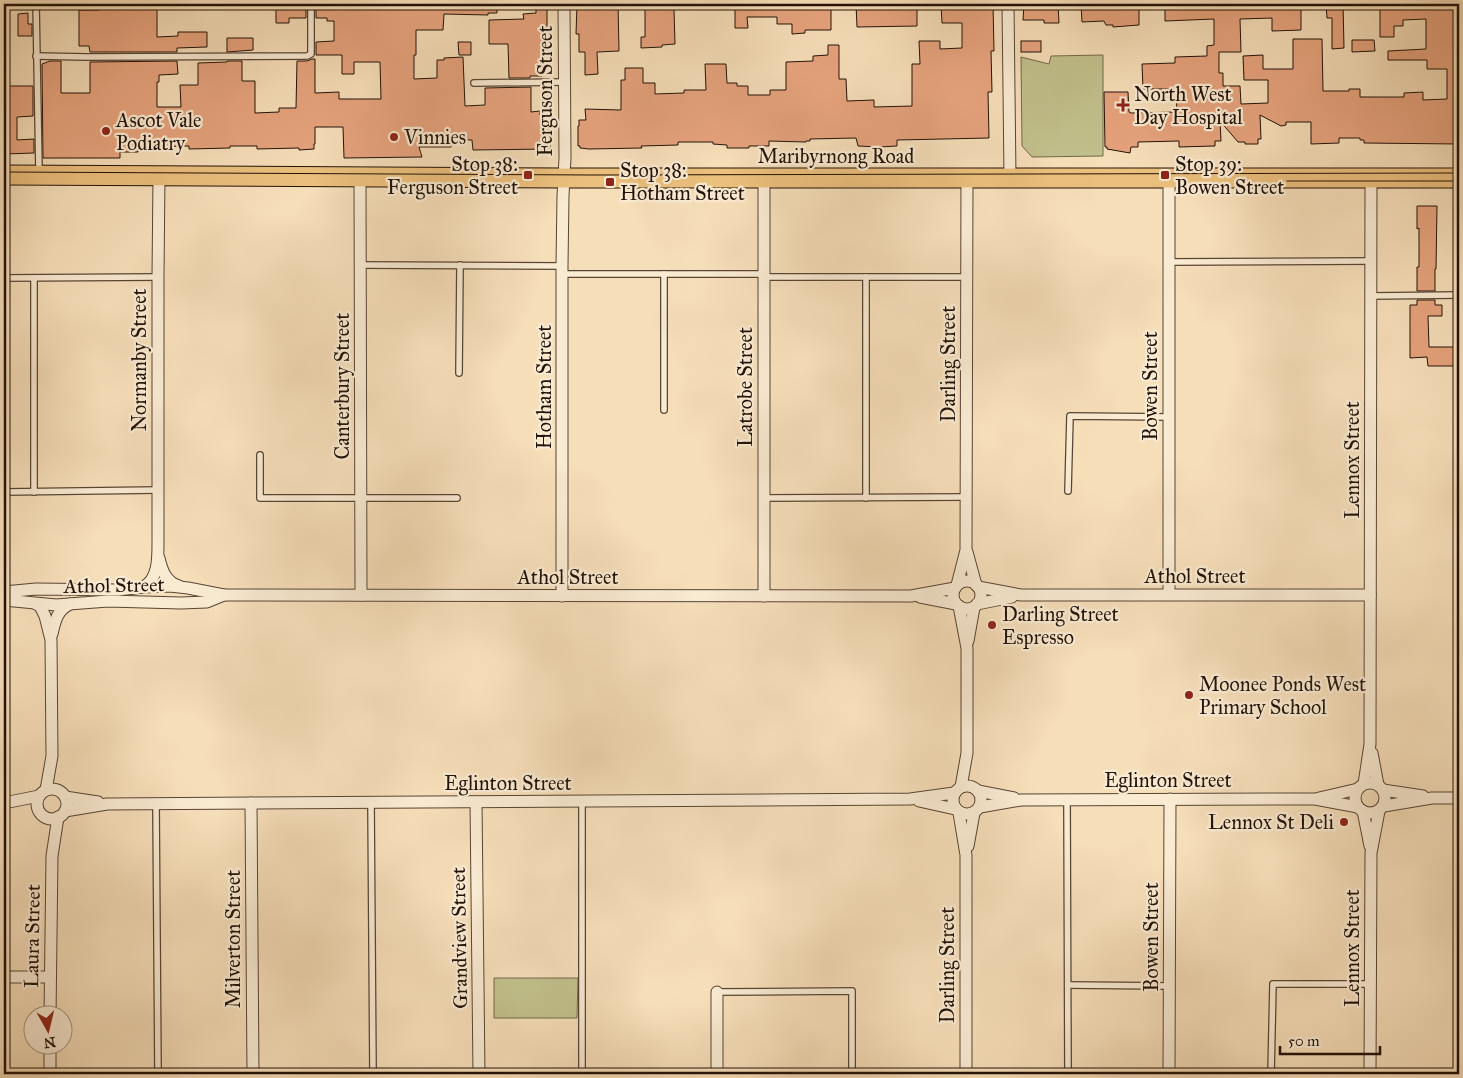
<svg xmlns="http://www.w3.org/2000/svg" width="1463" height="1078" font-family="'IM FELL Great Primer',serif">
<rect width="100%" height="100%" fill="#f6deb9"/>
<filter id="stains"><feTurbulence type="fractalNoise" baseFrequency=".004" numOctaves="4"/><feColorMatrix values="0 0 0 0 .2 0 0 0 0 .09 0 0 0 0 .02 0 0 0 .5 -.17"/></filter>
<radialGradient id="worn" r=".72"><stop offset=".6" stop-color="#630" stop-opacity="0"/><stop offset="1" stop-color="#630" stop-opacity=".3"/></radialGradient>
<g fill="#c1c08c" stroke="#72694a">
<path d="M1103,55v101l-71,1 -10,-11 -1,-89 28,7 2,-8z"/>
<path d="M494,978h84l-1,40h-83z"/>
</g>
<g fill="#e6a37d" stroke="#221208">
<path d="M99,4h58v33l21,-1v-4h29v15l-30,1v4h-87l-1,-6h-10v-36h20z"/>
<path d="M276,4h30v14h-17v5h-13z"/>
<path d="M316,4h181v9h-9v2l-44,-1 -1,16h-27v25h-2v24l23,-1v-18h7v-2l19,-1 2,49 20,-1v-17l46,-1v25l9,-1v4h10v34l-77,1 -1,-10h-21v7h-32l3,10 -78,1 -1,-31h-28v17h-1v5l-15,1v-2l-42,1v-3h-27v2l-41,1v-3l-51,1v5h-18v6h-77l-1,-94 8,-3h11v32h29v-31l87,-1 1,13 -19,1v7h-2v25h24l-1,-22h18v-22l29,-1v-1h15v20h13v32l24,-1v-4h17l1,-47h10l5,-2h3v34l24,-1v7h42l-1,-37h-26v12h-12v-19h-26v-13l18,-1v-20h-7v-3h-11z"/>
<path d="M536,4h11v50h-5v22h-12v2h-21l-1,-34h-19v-24l35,-1 -1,-5 13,-1z"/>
<path d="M577,4h41l1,47 -22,1 1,22 -13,1v-23h-6v-18h-3z"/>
<path d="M645,4h28v5h1l1,35 -13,1v2l-21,1v-11h4z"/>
<path d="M735,4h96v26h-26v3l-13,1v-10h-15v-7h-30l1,11h-13z"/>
<path d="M856,4h61v22l-60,1z"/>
<path d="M941,4h52l1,47h-3l1,41h-4l1,46 -92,2v6l-18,1 -21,-1 -2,-8 -46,1v2h-4v1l-37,-1v5h-20v2h-22v-3l-14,-1v-2h-35v3l-37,1 1,2 -53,1 -9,-1v-2h-2v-20h1v-6h7l-1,-11 36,1v-30h4v-12h18v15h12v11l29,-1v-3h22l-1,-26h21l1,19h10v3h11v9h22v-5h16v-28l27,-1v-5l15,-1v-10h11v34h7l1,22 27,-1v7l38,-1v-42h8l-1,-23h21v8l22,-1v-25h-20z"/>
<path d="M1024,4h34l1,19h-15v-3h-21z"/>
<path d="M1081,4h58v21l-26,2v-2h-7l-2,-4 -22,1z"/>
<path d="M1165,4h136v26l-29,1v-13l-32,1 1,33h-22v21h4v13h17l1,18 27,-1v-23h-24l-1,-24 20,-1v14h30v-30h29l1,52h26v-2h11v8h44v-4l19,-1v8l24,-1v-30h-20v-9h-39v-9l38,-2v-30l-23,1v6h-9v11h-14v-33h79v140l-95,-1v-3h-4v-2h-21v5l-28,1v-22h-25v3l-5,1 -21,-11 1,24h-3v5h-13v-2h-7l-18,-21 1,20h-6v5h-1l-35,1v-6l-41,1v5h-7l-1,6 -23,-4v-2h-2l-1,-55h24l1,20 2,1 46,-1 -1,-23h-33l-1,-25 33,-1v-6l32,-1v-10l7,-1v-26l-49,2z"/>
<path d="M1326,4h17l1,44 -12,1v-31h-5z"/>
<path d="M28,13v11h4v12h-14v-22z"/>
<path d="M227,38h26v12l-26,2z"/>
<path d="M1352,40h22l1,11 -23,1z"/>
<rect x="1021" y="41" width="20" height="11"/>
<path d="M458,42h13v13h-12z"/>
<path d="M8,86h25v30l-16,1v23l17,-1v14l-30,1v-46h4z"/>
<path d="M1417,206h20l-1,63h-1v22h-18v-24h2v-39l-2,1z"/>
<path d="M1417,300h18v5h7v11h-14l1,31h30v19h-31l-1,-9 -17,1v-53h7z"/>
</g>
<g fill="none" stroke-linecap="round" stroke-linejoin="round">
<defs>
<g id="service">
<path d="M36,4l3,169"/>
<path d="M36,56l51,1 220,-1 4,-2v-50"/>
<path d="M474,83l91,-1"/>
<path d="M1169,262l202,-1"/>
<path d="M361,265l201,1"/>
<path d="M562,274h202"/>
<path d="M764,277h203"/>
<path d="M866,277v221"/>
<path d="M4,278l154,-1"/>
<path d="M34,278v214"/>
<path d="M1371,296l88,-1"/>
<path d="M459,373l1,-108"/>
<path d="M664,410v-136"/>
<path d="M260,455v43h197"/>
<path d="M1068,491l2,-75 99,1"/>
<path d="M4,492l155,-2"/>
<path d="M764,498l202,-1"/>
<path d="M1067,799l1,275"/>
<path d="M371,802l2,272"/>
<path d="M156,803l2,271"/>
<path d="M1068,985l101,1"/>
<path d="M717,992l135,-1v83"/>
<path d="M582,1074v-273"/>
<path d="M1271,1074l2,-90h97"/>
</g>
<g id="minor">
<path d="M1008,4l2,174"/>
<path d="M360,177l1,418"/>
<path d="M967,552l9,33"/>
<path d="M159,558c3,13 7,24 20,28"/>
<circle cx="967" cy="595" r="14"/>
<path d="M957,585l9,-35 1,-372"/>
<path d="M143,587c15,-7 15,-28 15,-43v-267l1,-101"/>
<path d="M978,587l43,8h349"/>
<path d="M4,592l32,-3 82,1 25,-3 27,-1 18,2 36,7 687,1 44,-8"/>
<path d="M1169,594v-416"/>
<path d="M562,596v-330l1,-70 2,-38 -1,-154"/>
<path d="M764,596v-418"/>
<path d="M920,597l36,7"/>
<path d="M4,600l52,5 52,-4 73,2 26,-1 17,-7"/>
<path d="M36,604l4,2 5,10 6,24 1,116 -6,34"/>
<path d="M977,604l35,-7"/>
<path d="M959,606l8,42v105l-6,34"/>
<path d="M52,634c3,-13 5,-24 18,-30"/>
<path d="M968,641l6,-34"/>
<path d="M1372,753l6,32"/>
<circle cx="1370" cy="798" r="15"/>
<path d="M1364,784l6,-40 1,-567"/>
<circle cx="967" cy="800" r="14"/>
<circle cx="52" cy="804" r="15"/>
<path d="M1383,790l40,6"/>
<path d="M978,791l36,7"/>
<path d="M65,797l33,5"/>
<path d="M1319,798l39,-9"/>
<path d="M919,801l36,8"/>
<path d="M476,802l3,272"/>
<path d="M4,803l35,-7"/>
<path d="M251,803l2,271"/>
<path d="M1384,806l48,-8h27"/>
<path d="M980,807l41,-7 280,-1h14l43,8"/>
<path d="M65,811l42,-7 803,-5 44,-6"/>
<path d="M1363,811l7,35"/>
<path d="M959,813l7,42v219"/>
<path d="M968,846l6,-33"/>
<path d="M4,977h46"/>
<path d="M50,1016l2,-160 6,-39"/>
<path d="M50,1046v28"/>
<path d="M717,1074v-82"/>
<path d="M1169,1074l1,-275"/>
<path d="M1370,1074l1,-221 8,-42"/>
</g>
<path id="primary" d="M4,175l560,3h895"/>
</defs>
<use href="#service" stroke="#574534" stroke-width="8"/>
<use href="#minor" stroke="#574534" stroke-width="13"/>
<use href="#primary" stroke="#221208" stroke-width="21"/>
<use href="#service" stroke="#f9ead2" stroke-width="5.5"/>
<use href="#minor" stroke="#f9ead2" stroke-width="11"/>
<use href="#primary" stroke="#ebbf7c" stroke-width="19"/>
<g stroke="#221208" stroke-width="1">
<path d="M4,172l588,3 867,-2"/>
<path d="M1287,181h172"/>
</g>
</g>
<g fill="#8f2418" stroke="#f9ead2" stroke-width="2">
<path d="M1120.5 97.5h5v5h5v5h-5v5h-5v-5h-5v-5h5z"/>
<circle cx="106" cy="131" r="5"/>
<circle cx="394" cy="137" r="5"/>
<rect x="523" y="170" width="10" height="10" rx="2.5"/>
<rect x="1160" y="170" width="10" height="10" rx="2.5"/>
<rect x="605" y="177" width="10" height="10" rx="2.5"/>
<circle cx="992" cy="625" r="5"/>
<circle cx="1189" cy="695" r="5"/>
<circle cx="1344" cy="822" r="5"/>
</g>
<g text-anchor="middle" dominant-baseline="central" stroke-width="4.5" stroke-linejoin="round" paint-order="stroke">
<g font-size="20" fill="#221208" stroke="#f9ead2">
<text transform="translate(545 91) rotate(-90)">Ferguson Street</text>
<text x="836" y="156">Maribyrnong Road</text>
<text transform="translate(139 360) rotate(-90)">Normanby Street</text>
<text transform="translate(948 364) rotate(-90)">Darling Street</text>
<text transform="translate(342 386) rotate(-90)">Canterbury Street</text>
<text transform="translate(1150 386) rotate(-90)">Bowen Street</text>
<text transform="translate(544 387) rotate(-90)">Hotham Street</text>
<text transform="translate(745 387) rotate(-90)">Latrobe Street</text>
<text transform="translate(1352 460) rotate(-90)">Lennox Street</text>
<text x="1195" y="576">Athol Street</text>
<text x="568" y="577">Athol Street</text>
<text transform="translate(114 585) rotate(-1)">Athol Street</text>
<text x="1168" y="780">Eglinton Street</text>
<text x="508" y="783">Eglinton Street</text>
<text transform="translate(32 936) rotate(-89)">Laura Street</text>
<text transform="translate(1151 937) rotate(-90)">Bowen Street</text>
<text transform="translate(459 938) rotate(-91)">Grandview Street</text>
<text transform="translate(233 939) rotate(-90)">Milverton Street</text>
<text transform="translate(1352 948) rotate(-90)">Lennox Street</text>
<text transform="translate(947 965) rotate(-90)">Darling Street</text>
</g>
<g font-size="20" fill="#221208" stroke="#f9ead2" text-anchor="start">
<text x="1134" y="94">North West<tspan x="1134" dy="23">Day Hospital</tspan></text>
<text x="116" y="120">Ascot Vale<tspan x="116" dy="23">Podiatry</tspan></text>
<text x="404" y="137">Vinnies</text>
<text x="518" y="164" text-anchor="end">Stop 38:<tspan x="518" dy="23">Ferguson Street</tspan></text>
<text x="1175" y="164">Stop 39:<tspan x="1175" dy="23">Bowen Street</tspan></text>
<text x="620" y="170">Stop 38:<tspan x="620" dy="23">Hotham Street</tspan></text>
<text x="1002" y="614">Darling Street<tspan x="1002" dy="23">Espresso</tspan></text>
<text x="1199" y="684">Moonee Ponds West<tspan x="1199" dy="23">Primary School</tspan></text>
<text x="1334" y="822" text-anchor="end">Lennox St Deli</text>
</g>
</g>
<rect width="1463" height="1078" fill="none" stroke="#f6deb9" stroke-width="20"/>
<rect x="5" y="5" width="1453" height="1068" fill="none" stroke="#221208" stroke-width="2.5"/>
<rect x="10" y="10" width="1443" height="1058" fill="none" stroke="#221208"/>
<g transform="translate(48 1030) rotate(172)"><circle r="24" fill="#f9ead2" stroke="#a39481"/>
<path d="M0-4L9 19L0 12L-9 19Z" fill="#8f2418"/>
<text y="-8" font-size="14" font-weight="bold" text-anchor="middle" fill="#221208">N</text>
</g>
<path d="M1280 1046v8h100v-8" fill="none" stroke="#221208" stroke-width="2.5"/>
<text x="1288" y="1046" font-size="15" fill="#221208" stroke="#f9ead2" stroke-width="4" paint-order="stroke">50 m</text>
<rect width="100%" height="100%" filter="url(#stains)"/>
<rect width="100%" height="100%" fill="url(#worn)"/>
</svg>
